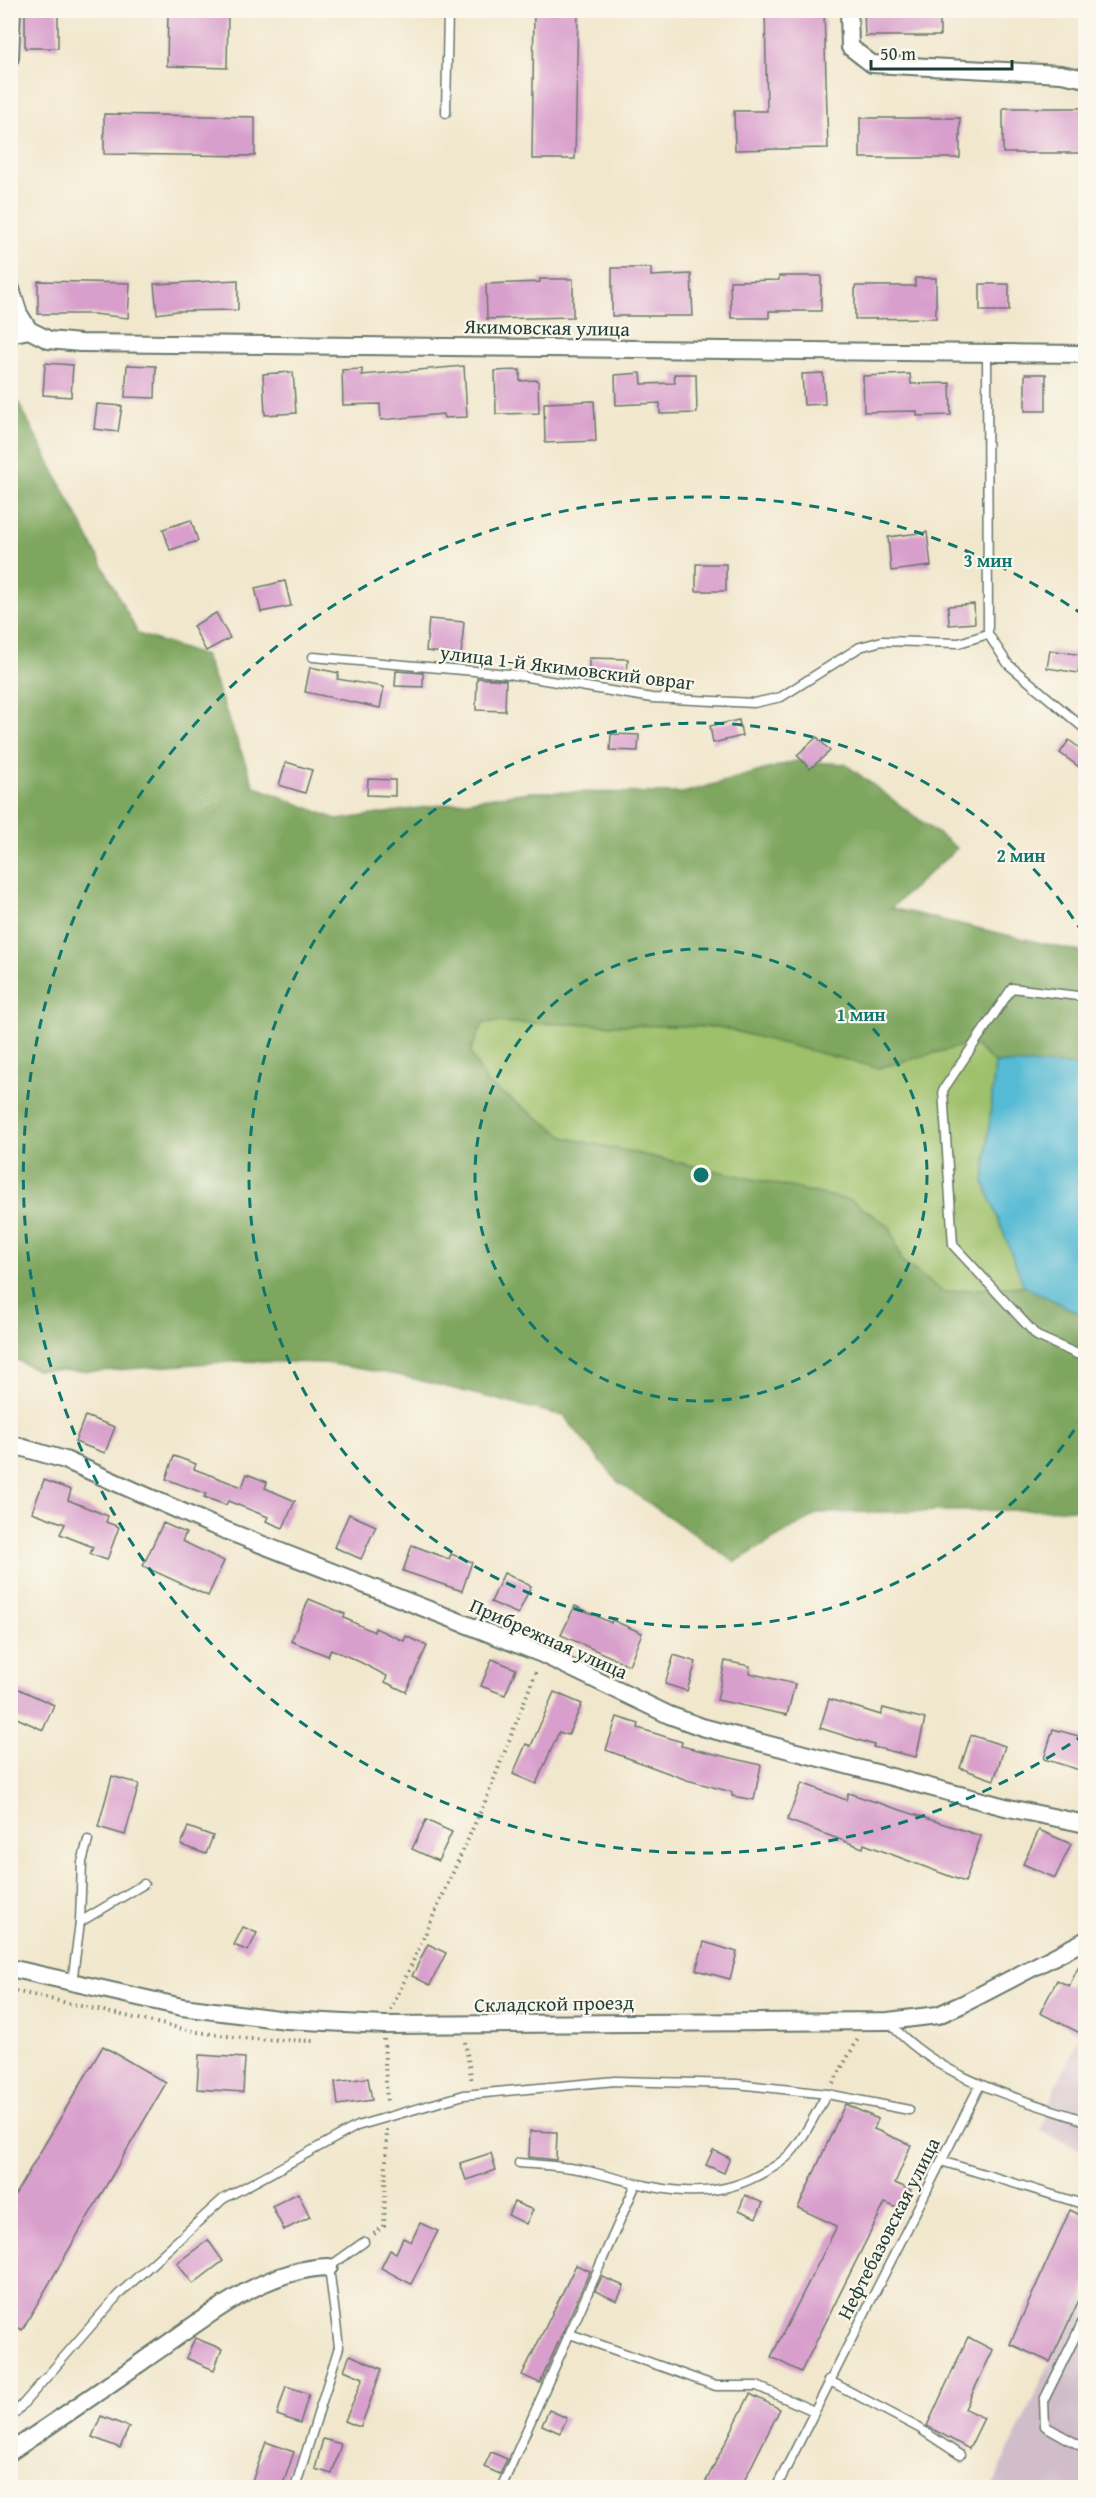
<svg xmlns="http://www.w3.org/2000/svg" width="1096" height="2498" font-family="'Gentium Book Plus',serif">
<rect width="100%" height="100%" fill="#fbf7ec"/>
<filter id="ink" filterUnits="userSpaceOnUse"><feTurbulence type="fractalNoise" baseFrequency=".0167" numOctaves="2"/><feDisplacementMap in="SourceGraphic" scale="12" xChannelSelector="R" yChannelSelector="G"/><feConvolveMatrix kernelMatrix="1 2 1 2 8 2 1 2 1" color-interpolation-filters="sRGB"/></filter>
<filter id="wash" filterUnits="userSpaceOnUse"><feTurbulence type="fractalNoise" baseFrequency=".008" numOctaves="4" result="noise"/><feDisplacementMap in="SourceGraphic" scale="24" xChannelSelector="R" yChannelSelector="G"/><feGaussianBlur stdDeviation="1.35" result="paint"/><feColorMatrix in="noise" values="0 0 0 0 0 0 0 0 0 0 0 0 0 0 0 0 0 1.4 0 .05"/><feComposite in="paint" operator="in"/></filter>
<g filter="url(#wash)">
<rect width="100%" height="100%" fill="#f1e7cd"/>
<g fill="#d1bdca">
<path d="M1085,2025v127l-44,-21 15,-45z"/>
<path d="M1085,2196v291l-94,1 59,-126 -40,-18 60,-134 8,4z"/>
</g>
<path fill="#9ec06a" stroke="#5e7e4f" stroke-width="1.5" d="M484,1022l235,5 159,41 94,-25 23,20 -11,119 40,104 -81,6 -41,-31 -12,-34 -38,-26 -285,-63 -80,-55 -17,-31z"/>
<path fill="#7ea65e" stroke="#4e7249" stroke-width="1.5" d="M10,386l128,248 67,22 49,130 84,34 191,-28 154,1 113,-32 49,3 112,84 -66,60 194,45v113l-90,-3 -23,-20 -94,25 -159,-41 -235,-5 -14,30 17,31 80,55 285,63 38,26 12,34 41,31 81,-6 61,30v193l-267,4 -83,49 -117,-80 -54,-66 -166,-41 -72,-12 -90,-2 -135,10 -64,-1 -26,-13z"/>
<path fill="#55bad3" stroke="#3a7c84" stroke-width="1.5" d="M995,1063l90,3v250l-61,-30 -40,-104z"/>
<g id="blocks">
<g fill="#d89ecc">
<rect x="25" y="10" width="33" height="38"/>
<path d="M168,10h60l-1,58 -60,-2z"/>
<path d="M534,10h44l-3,149h-43z"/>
<path d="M765,10h59l4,138 -93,2 -1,-39h33z"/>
<path d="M864,10h76v26h-75z"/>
<rect x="1003" y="108" width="83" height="45"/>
<path d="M104,114l151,3v39l-151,-2z"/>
<rect x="860" y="118" width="100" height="40"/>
<path d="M612,268h39v8l40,-2 2,42h-81z"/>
<path d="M779,276h42v35h-52v7h-38l-1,-37 49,-1z"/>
<path d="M915,278h21v40l-81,1v-33h60z"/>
<path d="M540,279h33v38l-86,2 -1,-35 54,-2z"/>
<path d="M238,280v30l-61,1 -20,3 -3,-30z"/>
<path d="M38,281l92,2 -2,35 -35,-4h-55z"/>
<rect x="980" y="284" width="29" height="27"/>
<path d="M45,363l28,2 -2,32 -28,-2z"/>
<path d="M127,365l29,1 -1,32 -30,-1z"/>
<path d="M464,366l3,51 -23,1 -1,-4 -62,6 -1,-16 -37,1 -1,-35 20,-1v6z"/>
<path d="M520,370v11l18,-1 1,33 -43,1 -1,-43z"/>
<path d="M293,372l3,41 -31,2 -2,-41z"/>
<path d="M641,373l1,11 33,-1 -1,-9h22l1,39 -37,1v-11l-44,2 -1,-30z"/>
<path d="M823,373l2,31 -21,1 -2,-31z"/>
<path d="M910,374l1,10 39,-1 1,32 -34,1v-5l-53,1 -1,-36z"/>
<rect x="1025" y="374" width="21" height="37"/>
<path d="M594,401l2,40 -51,2 -1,-40z"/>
<path d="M97,404l25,2 -4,26 -24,-3z"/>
<path d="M191,520l7,21 -28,9 -7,-21z"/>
<path d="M927,532l4,34 -40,5 -3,-34z"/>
<rect x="696" y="564" width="30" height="27"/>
<path d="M285,581l6,25 -30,6 -6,-24z"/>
<path d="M974,604l1,19 -26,2 -1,-19z"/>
<path d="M216,613l14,25 -24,13 -13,-25z"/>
<path d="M429,619l35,3 -3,33 -35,-4z"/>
<path d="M1050,650l32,5 -4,18 -31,-5z"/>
<path d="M589,658l39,1 -1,15h-38z"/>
<path d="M310,667l29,6 -2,6 47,8 -4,21 -75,-16z"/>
<path d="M396,671l27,2v14l-28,-1z"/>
<path d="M477,678l29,2 -1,31 -29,-1z"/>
<path d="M739,720l3,16 -29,7 -3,-17z"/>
<path d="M611,734l28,1 -1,16 -28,-1z"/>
<path d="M817,737l13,14 -20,18 -13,-14z"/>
<path d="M1069,740l17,13v19l-26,-19z"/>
<path d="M286,762l26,8 -7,23 -26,-8z"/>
<path d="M368,779l27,1v16l-28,-1z"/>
<path d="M85,1416l30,11 -10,26 -30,-11z"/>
<path d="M174,1456l22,8 -2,5 48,18 5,-13 20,8 -2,6 30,13 -12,27 -17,-7 2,-4 -40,-16 -2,4 -22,-8 2,-3 -40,-15z"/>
<path d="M44,1480l27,10 -3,10 40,16 -2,6 13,5 -12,33 -17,-6 3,-7 -33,-13 5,-10 -33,-12z"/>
<path d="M349,1514l27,12 -15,33 -27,-12z"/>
<path d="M163,1523l23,10 -4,8 42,20 -16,35 -65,-30z"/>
<path d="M412,1545l37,14 2,-5 21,8 -10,29 -59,-20z"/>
<path d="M504,1573l27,13 -13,28 -27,-12z"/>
<path d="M309,1599l36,15 -1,4 30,14 1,-4 29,13 2,-5 21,10 -21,46 -21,-10 2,-6 -27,-14 -29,-13 -3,7 -37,-15z"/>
<path d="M575,1606l36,17 1,-3 30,13 -13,32 -68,-30z"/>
<path d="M674,1655l22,7 -9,29 -22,-7z"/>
<path d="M492,1659l24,10 -11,26 -24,-9z"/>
<path d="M725,1661l25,5 -1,7 46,11 -8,31 -70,-15z"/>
<path d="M10,1685l44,20 -11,25 -33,-15z"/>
<path d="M554,1692l28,12 -14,31 -9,-3 -23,52 -23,-10 13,-30 5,2z"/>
<path d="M829,1699l52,16 2,-7 42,11 -9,38 -43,-10 1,-2 -54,-17z"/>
<path d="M617,1717l22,7 -1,4 44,14 -1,4 80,19 -7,35 -22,-4v-4l-45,-12 -81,-30z"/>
<path d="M1053,1729l33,9v34l-42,-13z"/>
<path d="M971,1735l34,11 -11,34 -34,-12z"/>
<path d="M112,1776l27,8 -14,51 -27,-8z"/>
<path d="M802,1783l44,17 2,-7 133,43 -16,46 -101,-38 -1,4 -76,-28z"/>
<path d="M426,1820l26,12 -14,29 -26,-12z"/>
<path d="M188,1827l25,9 -7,18 -25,-9z"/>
<path d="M1039,1830l32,14 -16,34 -32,-14z"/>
<path d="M243,1927l14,6 -9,18 -14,-6z"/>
<path d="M704,1942l33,10 -7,27 -34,-9z"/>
<path d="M428,1944l18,9 -16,32 -18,-9z"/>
<path d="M1086,1952v84l-46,-23 17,-33 12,6z"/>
<path d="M103,2046l63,37 -144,247 -12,-7v-120z"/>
<path d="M199,2055l46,3 -2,34 -46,-3z"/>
<path d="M368,2078l4,22 -34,5 -3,-23z"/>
<path d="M845,2104l33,15 -4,10 37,16 -16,38 16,7 -9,20 -17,-7 -84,169 -30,-15 66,-131 -39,-18z"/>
<path d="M530,2131l27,1 -1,28 -27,-3z"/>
<path d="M713,2150l17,8 -6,15 -18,-8z"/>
<path d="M491,2153l5,17 -30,10 -6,-17z"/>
<path d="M298,2193l12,24 -26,13 -12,-24z"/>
<path d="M745,2195l18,8 -7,15 -17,-8z"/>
<path d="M514,2202l19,8 -7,14 -18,-9z"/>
<path d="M1070,2210l16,8v67l-36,77 -40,-18z"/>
<path d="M420,2223l18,8 -27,53 -30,-16 9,-18 6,3 7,-15 8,4z"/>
<path d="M208,2240l15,21 -30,23 -16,-21z"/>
<path d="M576,2265l14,6 -50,112 -18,-8z"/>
<path d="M602,2277l22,9 -7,15 -22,-10z"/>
<path d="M968,2337l25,13 -28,59 19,9 -15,31 -42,-23z"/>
<path d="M195,2338l27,11 -8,21 -28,-12z"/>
<path d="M350,2355l32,14 -21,57h-4l-12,-5 18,-43 -19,-8z"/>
<path d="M286,2386l23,8 -9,29 -23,-8z"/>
<path d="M750,2394l30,15 -39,78h-38z"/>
<path d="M549,2410l18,8 -7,15 -18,-8z"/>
<path d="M101,2416l28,11 -9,21 -28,-11z"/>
<path d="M323,2439l18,5 -9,30 -17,-5z"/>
<path d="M266,2442l28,10 -12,35h-32z"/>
<path d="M491,2452l16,7 -7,15 -16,-7z"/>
</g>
</g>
</g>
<g filter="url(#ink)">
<use href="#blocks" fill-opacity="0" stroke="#68786a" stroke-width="1.5"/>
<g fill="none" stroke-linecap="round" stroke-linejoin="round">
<defs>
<g id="service">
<path d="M446,113l2,-103"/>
<path d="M988,634l20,30 78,66"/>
<path d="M313,657l196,17 143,24 102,5 27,-6 79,-50 22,-6 77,2 29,-9 -1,-281"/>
<path d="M1086,997l-74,-9 -69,102 10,155 84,91 49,22"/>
<path d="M80,1922l64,-38"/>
<path d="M72,1983l8,-61 2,-60 6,-22"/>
<path d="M888,2021c50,58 127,76 198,100"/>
<path d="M941,2161l145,44"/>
<path d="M519,2163c23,2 46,3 69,8 57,14 113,35 169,5 14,-7 27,-14 37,-27 13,-16 22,-37 33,-55"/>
<path d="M1086,2315l-42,85 1,26 41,23"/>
<path d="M570,2334l146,52h41l57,25"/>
<path d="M828,2380l91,48 41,27"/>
<path d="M10,2419l108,-124 105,-96 134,-73 107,-31 151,-14 122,3 90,10 82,16"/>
<path d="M295,2488l44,-141 -10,-80 35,-25"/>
<path d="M501,2488l135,-304"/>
<path d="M776,2488l204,-403"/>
</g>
<g id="minor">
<path d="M849,10l1,37 22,17 189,10 25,5"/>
<path d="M10,58l2,-48"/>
<path d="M10,286l9,28 10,16"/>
<path d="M10,334l19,-4 20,10 31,3 1006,11"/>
<path d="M10,1444l55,16 147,65 330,129 127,61 33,12 307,81 77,16"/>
<path d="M10,1968l172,39 104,13 98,5 504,-4 50,-6 25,-11 123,-64"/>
<path d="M10,2452c46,-31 92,-62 137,-94 55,-37 113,-89 182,-91"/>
</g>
</defs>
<use href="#service" stroke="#68786a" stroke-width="11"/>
<use href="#minor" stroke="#68786a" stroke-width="20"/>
<g stroke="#68786a" stroke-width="4" stroke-dasharray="1.5 4.5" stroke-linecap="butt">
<path d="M10,1990l187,42 53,7 64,2"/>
<path d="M391,2010l96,-213 50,-128"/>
<path d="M384,2039l3,65"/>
<path d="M465,2042l7,40"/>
<path d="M833,2083l26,-46"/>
<path d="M374,2234l10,-8 3,-97"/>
</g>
<use href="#service" stroke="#fff" stroke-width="8"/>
<use href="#minor" stroke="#fff" stroke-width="16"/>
</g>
</g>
<g fill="none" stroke="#0f766e" stroke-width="3" stroke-dasharray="10 8">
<circle cx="701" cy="1175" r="226"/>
<path d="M1084 1415A452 452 0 1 1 1084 935"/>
<path d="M1085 1734A678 678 0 1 1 1085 616"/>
</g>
<g text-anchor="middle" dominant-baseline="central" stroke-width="4.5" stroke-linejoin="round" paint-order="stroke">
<g font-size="20" fill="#1f3d34" stroke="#fbf7ec">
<text transform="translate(547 327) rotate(1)">Якимовская улица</text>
<text transform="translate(567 667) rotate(7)">улица 1-й Якимовский овраг</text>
<text transform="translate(549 1638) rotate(24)">Прибрежная улица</text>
<text transform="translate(554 2003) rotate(-1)">Складской проезд</text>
<text transform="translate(888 2228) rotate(-63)">Нефтебазовская улица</text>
</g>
</g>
<circle cx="701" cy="1175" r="9" fill="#0f766e" stroke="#fbf7ec" stroke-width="3"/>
<g font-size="18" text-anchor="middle" font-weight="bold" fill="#0f766e" stroke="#fbf7ec" stroke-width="4.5" stroke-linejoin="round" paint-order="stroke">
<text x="988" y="567">3 мин</text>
<text x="1021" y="862">2 мин</text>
<text x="861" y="1021">1 мин</text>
</g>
<rect width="1096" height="2498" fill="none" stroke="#fbf7ec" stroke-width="36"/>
<path d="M871 60v9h141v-9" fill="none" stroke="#1f3d34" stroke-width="3"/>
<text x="880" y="60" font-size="18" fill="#1f3d34" stroke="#fbf7ec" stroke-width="4.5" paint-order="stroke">50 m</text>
</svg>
